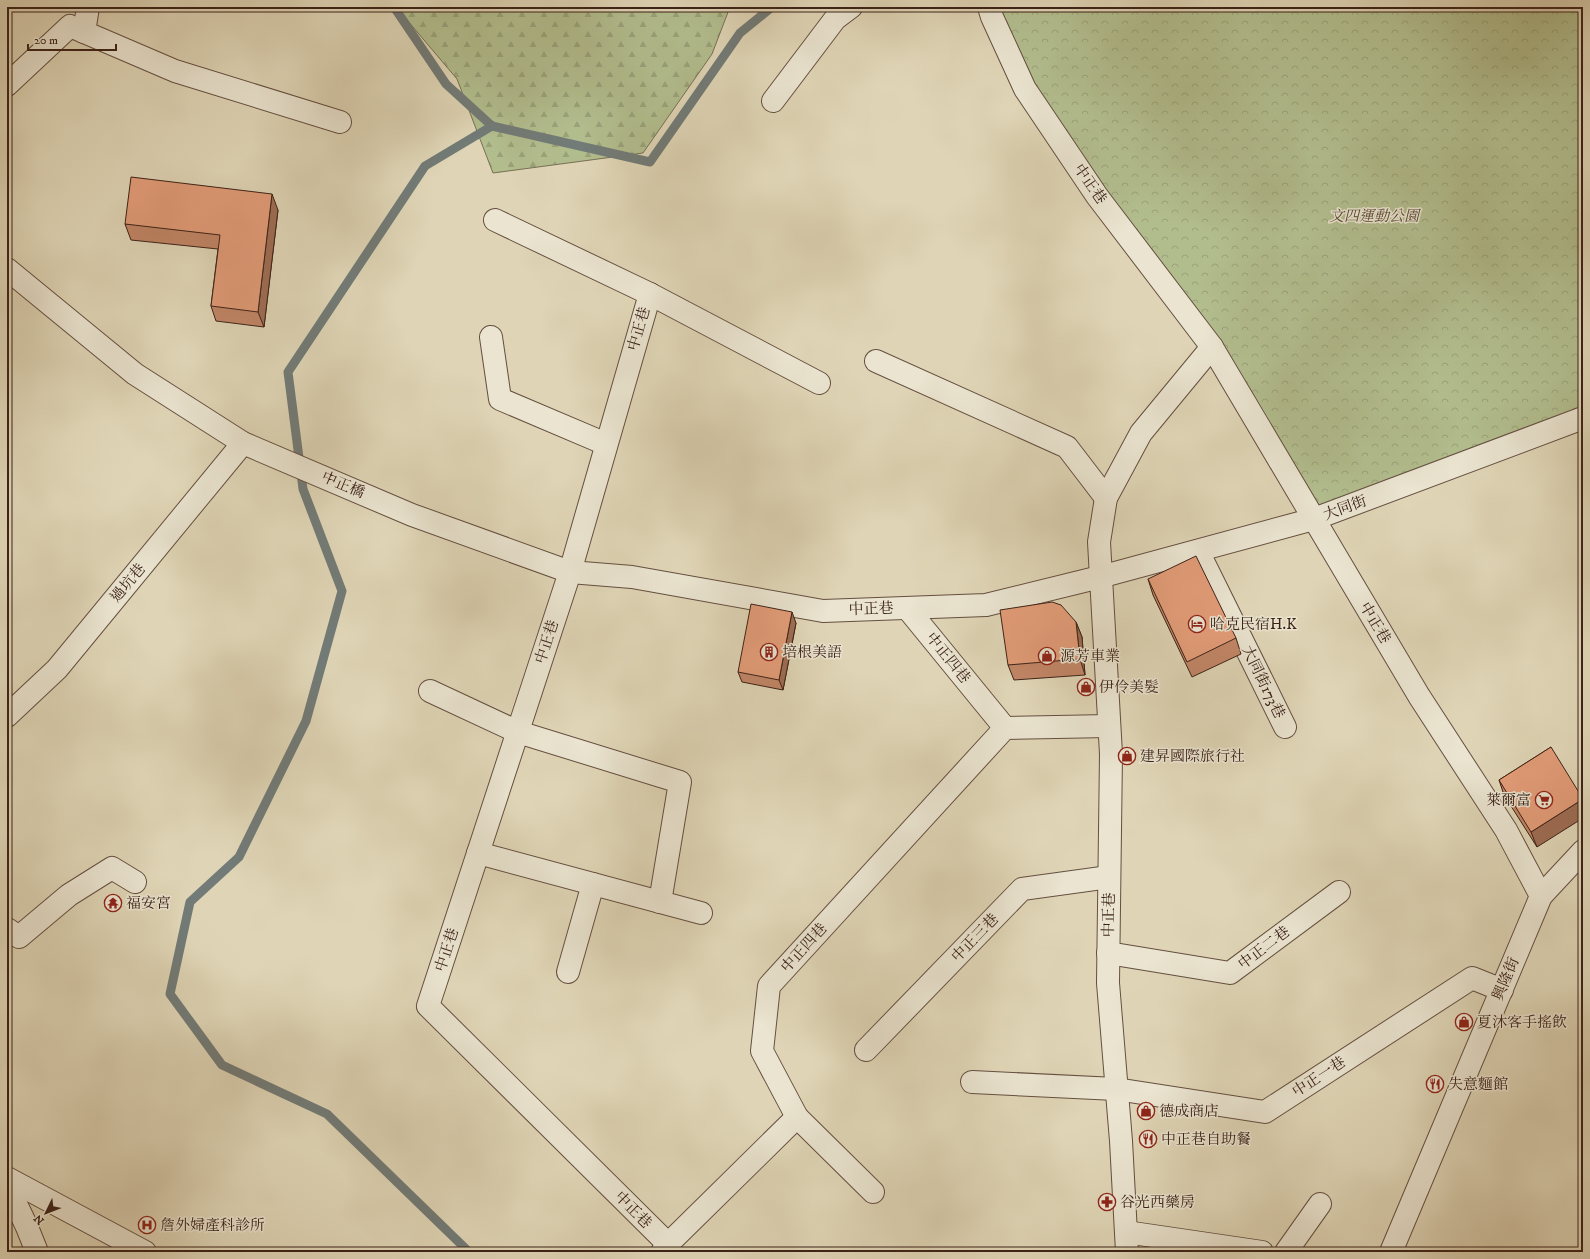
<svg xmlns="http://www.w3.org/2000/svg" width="1590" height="1259" font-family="'IM FELL DW Pica','Noto Serif TC',serif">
<defs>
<pattern id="forest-firs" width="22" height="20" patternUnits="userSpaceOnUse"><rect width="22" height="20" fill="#b2bd8e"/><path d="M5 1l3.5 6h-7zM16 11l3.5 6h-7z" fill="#9aa27a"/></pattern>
<pattern id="park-crowns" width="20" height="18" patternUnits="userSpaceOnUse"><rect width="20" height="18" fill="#b2bd8e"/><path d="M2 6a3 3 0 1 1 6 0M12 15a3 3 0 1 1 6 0" fill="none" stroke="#9aa27a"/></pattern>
</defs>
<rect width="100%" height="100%" fill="#dfd5b6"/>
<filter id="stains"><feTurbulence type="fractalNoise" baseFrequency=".005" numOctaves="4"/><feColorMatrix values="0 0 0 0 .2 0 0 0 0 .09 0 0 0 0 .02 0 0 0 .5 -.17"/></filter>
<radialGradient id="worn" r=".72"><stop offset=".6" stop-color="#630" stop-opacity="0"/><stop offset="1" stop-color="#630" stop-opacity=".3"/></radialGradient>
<path fill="url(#forest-firs)" stroke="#777053" d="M396,7h334l-18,47 -69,99 -150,20 -36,-94z"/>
<path fill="url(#park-crowns)" stroke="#777053" d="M990,7h593v406l-265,95 -221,-312z"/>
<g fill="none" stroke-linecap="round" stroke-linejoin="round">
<g stroke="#727b77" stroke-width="9">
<path d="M394,7l52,77 46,42"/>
<path d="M469,1252l-142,-138 -105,-49 -52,-71 20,-92 49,-45 67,-136 36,-130 -39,-102 -15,-117 137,-206 67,-40 158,36 90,-129 32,-26"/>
</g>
<defs>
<g id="minor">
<path d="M989,7l3,10 33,72 72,107 115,151 207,349 87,134 35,66"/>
<path d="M84,32l4,-25"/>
<path d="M7,85l63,-59 105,45 165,51"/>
<path d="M773,101l62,-82 16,-12"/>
<path d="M495,220l155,74 169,89"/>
<path d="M7,269l128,105 108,69 169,72 158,57 62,5 191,34 163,-6 114,-28 214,-58 269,-101"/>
<path d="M650,294l-80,278 -142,434 240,238"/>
<path d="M491,337l9,62 106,45"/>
<path d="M876,361l191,86 39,51"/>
<path d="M1198,551l87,176"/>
<path d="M907,608l98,120"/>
<path d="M430,691l88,41 162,50 -20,120"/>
<path d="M7,716l50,-47 186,-226"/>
<path d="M478,853l223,60"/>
<path d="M7,929l12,8 50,-42 43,-27 23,14"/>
<path d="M1108,953l122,20 109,-81"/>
<path d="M568,972l25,-88"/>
<path d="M866,1050l156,-161 87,-12"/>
<path d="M972,1082l144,7 149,23 207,-134 30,12"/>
<path d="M7,1178l138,74"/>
<path d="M7,1185l20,42 10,25"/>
<path d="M873,1192l-76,-75 -35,-66 7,-65 236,-258 104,-2"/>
<path d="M1126,1232l136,20"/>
<path d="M662,1252l6,-8 129,-127"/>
<path d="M1127,1252l-6,-111 -13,-158 3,-229 -12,-212 7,-44 35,-65 71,-86"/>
<path d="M1286,1252l34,-48"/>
<path d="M1391,1252l150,-356 42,-45"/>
</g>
</defs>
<use href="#minor" stroke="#654f40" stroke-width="24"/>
<use href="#minor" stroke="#eae4d0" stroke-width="22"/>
</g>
<g fill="#c28667" stroke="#3c2218">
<path d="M278,210l-14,117 -48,-6 -5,-15 7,-57 -87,-9 -6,-16z"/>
<path d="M1148,579l88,59 5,16 -49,23 -39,-82z"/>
<path d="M1076,622l6,15 3,38 -71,5 -6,-15z"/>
<path d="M796,623l-13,67 -41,-8 -4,-10z"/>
<path d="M1551,747l-14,100 -33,-52 -5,-15z"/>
</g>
<g fill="#9e6d54" stroke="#3c2218">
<path d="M272,194l6,16 -14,117 -6,-15z"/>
<path d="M792,612l4,11 -13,67 -4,-10z"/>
<path d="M1076,622l6,15 3,38 -5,-16z"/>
<path d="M1583,799v19l-46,29 -6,-15z"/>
</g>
<g fill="#e29c78" stroke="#3c2218">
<path d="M131,177l141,17 -14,118 -47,-6 9,-71 -95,-11z"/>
<path d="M1196,556l40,82 -49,24 -39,-83z"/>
<path d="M1052,602l9,3 15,17 4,37 -72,6 -8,-55z"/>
<path d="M751,604l41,8 -13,68 -41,-8z"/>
<path d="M1551,747l32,52 -52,33 -32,-52z"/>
</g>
<defs>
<symbol id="hotel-ring" viewBox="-11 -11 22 22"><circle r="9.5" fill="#eae4d0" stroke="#8f2418" stroke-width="1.5"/><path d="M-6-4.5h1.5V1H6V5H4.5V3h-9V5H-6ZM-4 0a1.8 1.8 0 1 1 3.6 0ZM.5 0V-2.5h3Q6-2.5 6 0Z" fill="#8f2418"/></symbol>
<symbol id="building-ring" viewBox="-11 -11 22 22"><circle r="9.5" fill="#eae4d0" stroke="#8f2418" stroke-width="1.5"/><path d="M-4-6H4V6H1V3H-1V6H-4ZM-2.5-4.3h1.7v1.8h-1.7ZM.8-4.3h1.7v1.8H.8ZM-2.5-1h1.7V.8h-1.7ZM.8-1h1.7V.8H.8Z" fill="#8f2418"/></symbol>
<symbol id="shop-ring" viewBox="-11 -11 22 22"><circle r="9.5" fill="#eae4d0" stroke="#8f2418" stroke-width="1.5"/><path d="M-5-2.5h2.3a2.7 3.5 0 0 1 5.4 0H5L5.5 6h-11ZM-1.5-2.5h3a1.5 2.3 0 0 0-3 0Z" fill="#8f2418"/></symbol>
<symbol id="supermarket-ring" viewBox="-11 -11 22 22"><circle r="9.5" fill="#eae4d0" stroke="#8f2418" stroke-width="1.5"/><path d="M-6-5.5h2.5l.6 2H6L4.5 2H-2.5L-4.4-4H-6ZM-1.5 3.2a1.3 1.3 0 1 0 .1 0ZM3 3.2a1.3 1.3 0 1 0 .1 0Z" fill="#8f2418"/></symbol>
<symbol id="temple-ring" viewBox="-11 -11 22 22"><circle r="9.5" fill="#eae4d0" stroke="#8f2418" stroke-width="1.5"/><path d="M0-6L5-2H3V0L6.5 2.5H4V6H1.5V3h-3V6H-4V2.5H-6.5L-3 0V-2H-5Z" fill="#8f2418"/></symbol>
<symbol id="restaurant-ring" viewBox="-11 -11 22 22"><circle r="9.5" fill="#eae4d0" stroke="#8f2418" stroke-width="1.5"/><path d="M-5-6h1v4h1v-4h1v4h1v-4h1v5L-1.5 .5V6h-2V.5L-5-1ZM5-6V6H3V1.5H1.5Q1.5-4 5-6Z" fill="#8f2418"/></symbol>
<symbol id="pharmacy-ring" viewBox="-11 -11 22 22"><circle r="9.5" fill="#eae4d0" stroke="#8f2418" stroke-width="1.5"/><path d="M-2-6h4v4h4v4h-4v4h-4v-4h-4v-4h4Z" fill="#8f2418"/></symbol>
<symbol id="hospital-ring" viewBox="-11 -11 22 22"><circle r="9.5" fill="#eae4d0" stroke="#8f2418" stroke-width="1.5"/><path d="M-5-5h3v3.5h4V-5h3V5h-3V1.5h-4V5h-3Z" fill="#8f2418"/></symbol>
</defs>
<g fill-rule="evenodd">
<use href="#hotel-ring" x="1187" y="614" width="20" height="20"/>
<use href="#building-ring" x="759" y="642" width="20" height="20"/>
<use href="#shop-ring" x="1037" y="646" width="20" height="20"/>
<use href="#shop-ring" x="1076" y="677" width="20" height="20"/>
<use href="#shop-ring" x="1117" y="746" width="20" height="20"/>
<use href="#supermarket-ring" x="1534" y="790" width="20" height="20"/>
<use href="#temple-ring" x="103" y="893" width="20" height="20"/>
<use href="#shop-ring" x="1454" y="1012" width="20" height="20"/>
<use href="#restaurant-ring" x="1425" y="1074" width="20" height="20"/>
<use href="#shop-ring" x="1136" y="1101" width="20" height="20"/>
<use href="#restaurant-ring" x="1138" y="1129" width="20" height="20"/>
<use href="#pharmacy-ring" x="1097" y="1192" width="20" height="20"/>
<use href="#hospital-ring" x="137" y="1215" width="20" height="20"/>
</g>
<g text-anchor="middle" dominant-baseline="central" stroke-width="3" stroke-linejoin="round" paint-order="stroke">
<g font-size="15" fill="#3c2218" stroke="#eae4d0">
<text transform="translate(1090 184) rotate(55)">中正巷</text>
<text transform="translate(639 329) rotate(-74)">中正巷</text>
<text transform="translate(343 485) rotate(23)">中正橋</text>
<text transform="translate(1345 508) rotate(-20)">大同街</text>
<text transform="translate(128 583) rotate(-50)">過坑巷</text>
<text transform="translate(871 609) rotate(-2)">中正巷</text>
<text transform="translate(1375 623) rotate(59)">中正巷</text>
<text transform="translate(547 642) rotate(-72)">中正巷</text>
<text transform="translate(948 658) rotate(51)">中正四巷</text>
<text transform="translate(1263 682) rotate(64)">大同街173巷</text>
<text transform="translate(1109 915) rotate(-89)">中正巷</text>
<text transform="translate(975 938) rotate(-46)">中正三巷</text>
<text transform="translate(804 948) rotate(-48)">中正四巷</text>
<text transform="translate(1264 948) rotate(-37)">中正二巷</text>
<text transform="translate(447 950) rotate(-72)">中正巷</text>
<text transform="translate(1506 979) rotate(-67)">興隆街</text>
<text transform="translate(1319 1077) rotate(-33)">中正一巷</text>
<text transform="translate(633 1210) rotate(45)">中正巷</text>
</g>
<g font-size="15" font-style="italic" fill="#5a4936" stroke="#eae4d0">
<text x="1374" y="216">文四運動公園</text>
</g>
<g font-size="15" fill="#3c2218" stroke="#eae4d0" text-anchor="start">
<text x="1210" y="624">哈克民宿H.K</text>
<text x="782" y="652">培根美語</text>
<text x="1060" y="656">源芳車業</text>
<text x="1099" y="687">伊伶美髮</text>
<text x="1140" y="756">建昇國際旅行社</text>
<text x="1531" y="800" text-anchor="end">萊爾富</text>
<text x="126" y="903">福安宮</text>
<text x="1477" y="1022">夏沐客手搖飲</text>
<text x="1448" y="1084">失意麵館</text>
<text x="1159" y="1111">德成商店</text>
<text x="1161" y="1139">中正巷自助餐</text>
<text x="1120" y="1202">谷光西藥房</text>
<text x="160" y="1225">詹外婦產科診所</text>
</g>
</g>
<rect width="1590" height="1259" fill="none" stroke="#dfd5b6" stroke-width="24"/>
<rect x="8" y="8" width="1574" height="1243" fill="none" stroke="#3c2218" stroke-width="2"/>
<rect x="12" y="12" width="1566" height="1235" fill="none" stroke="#3c2218"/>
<g transform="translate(46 1213) rotate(227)" stroke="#eae4d0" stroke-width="3" paint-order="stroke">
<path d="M0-3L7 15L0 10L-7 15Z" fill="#3c2218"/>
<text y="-6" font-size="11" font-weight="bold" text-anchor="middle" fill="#3c2218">N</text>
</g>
<path d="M28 44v6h88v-6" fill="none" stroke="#3c2218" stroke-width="2"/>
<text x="34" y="44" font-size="12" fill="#3c2218" stroke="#eae4d0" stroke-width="3" paint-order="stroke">20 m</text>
<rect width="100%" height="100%" filter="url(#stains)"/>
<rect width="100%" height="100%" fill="url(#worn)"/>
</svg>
